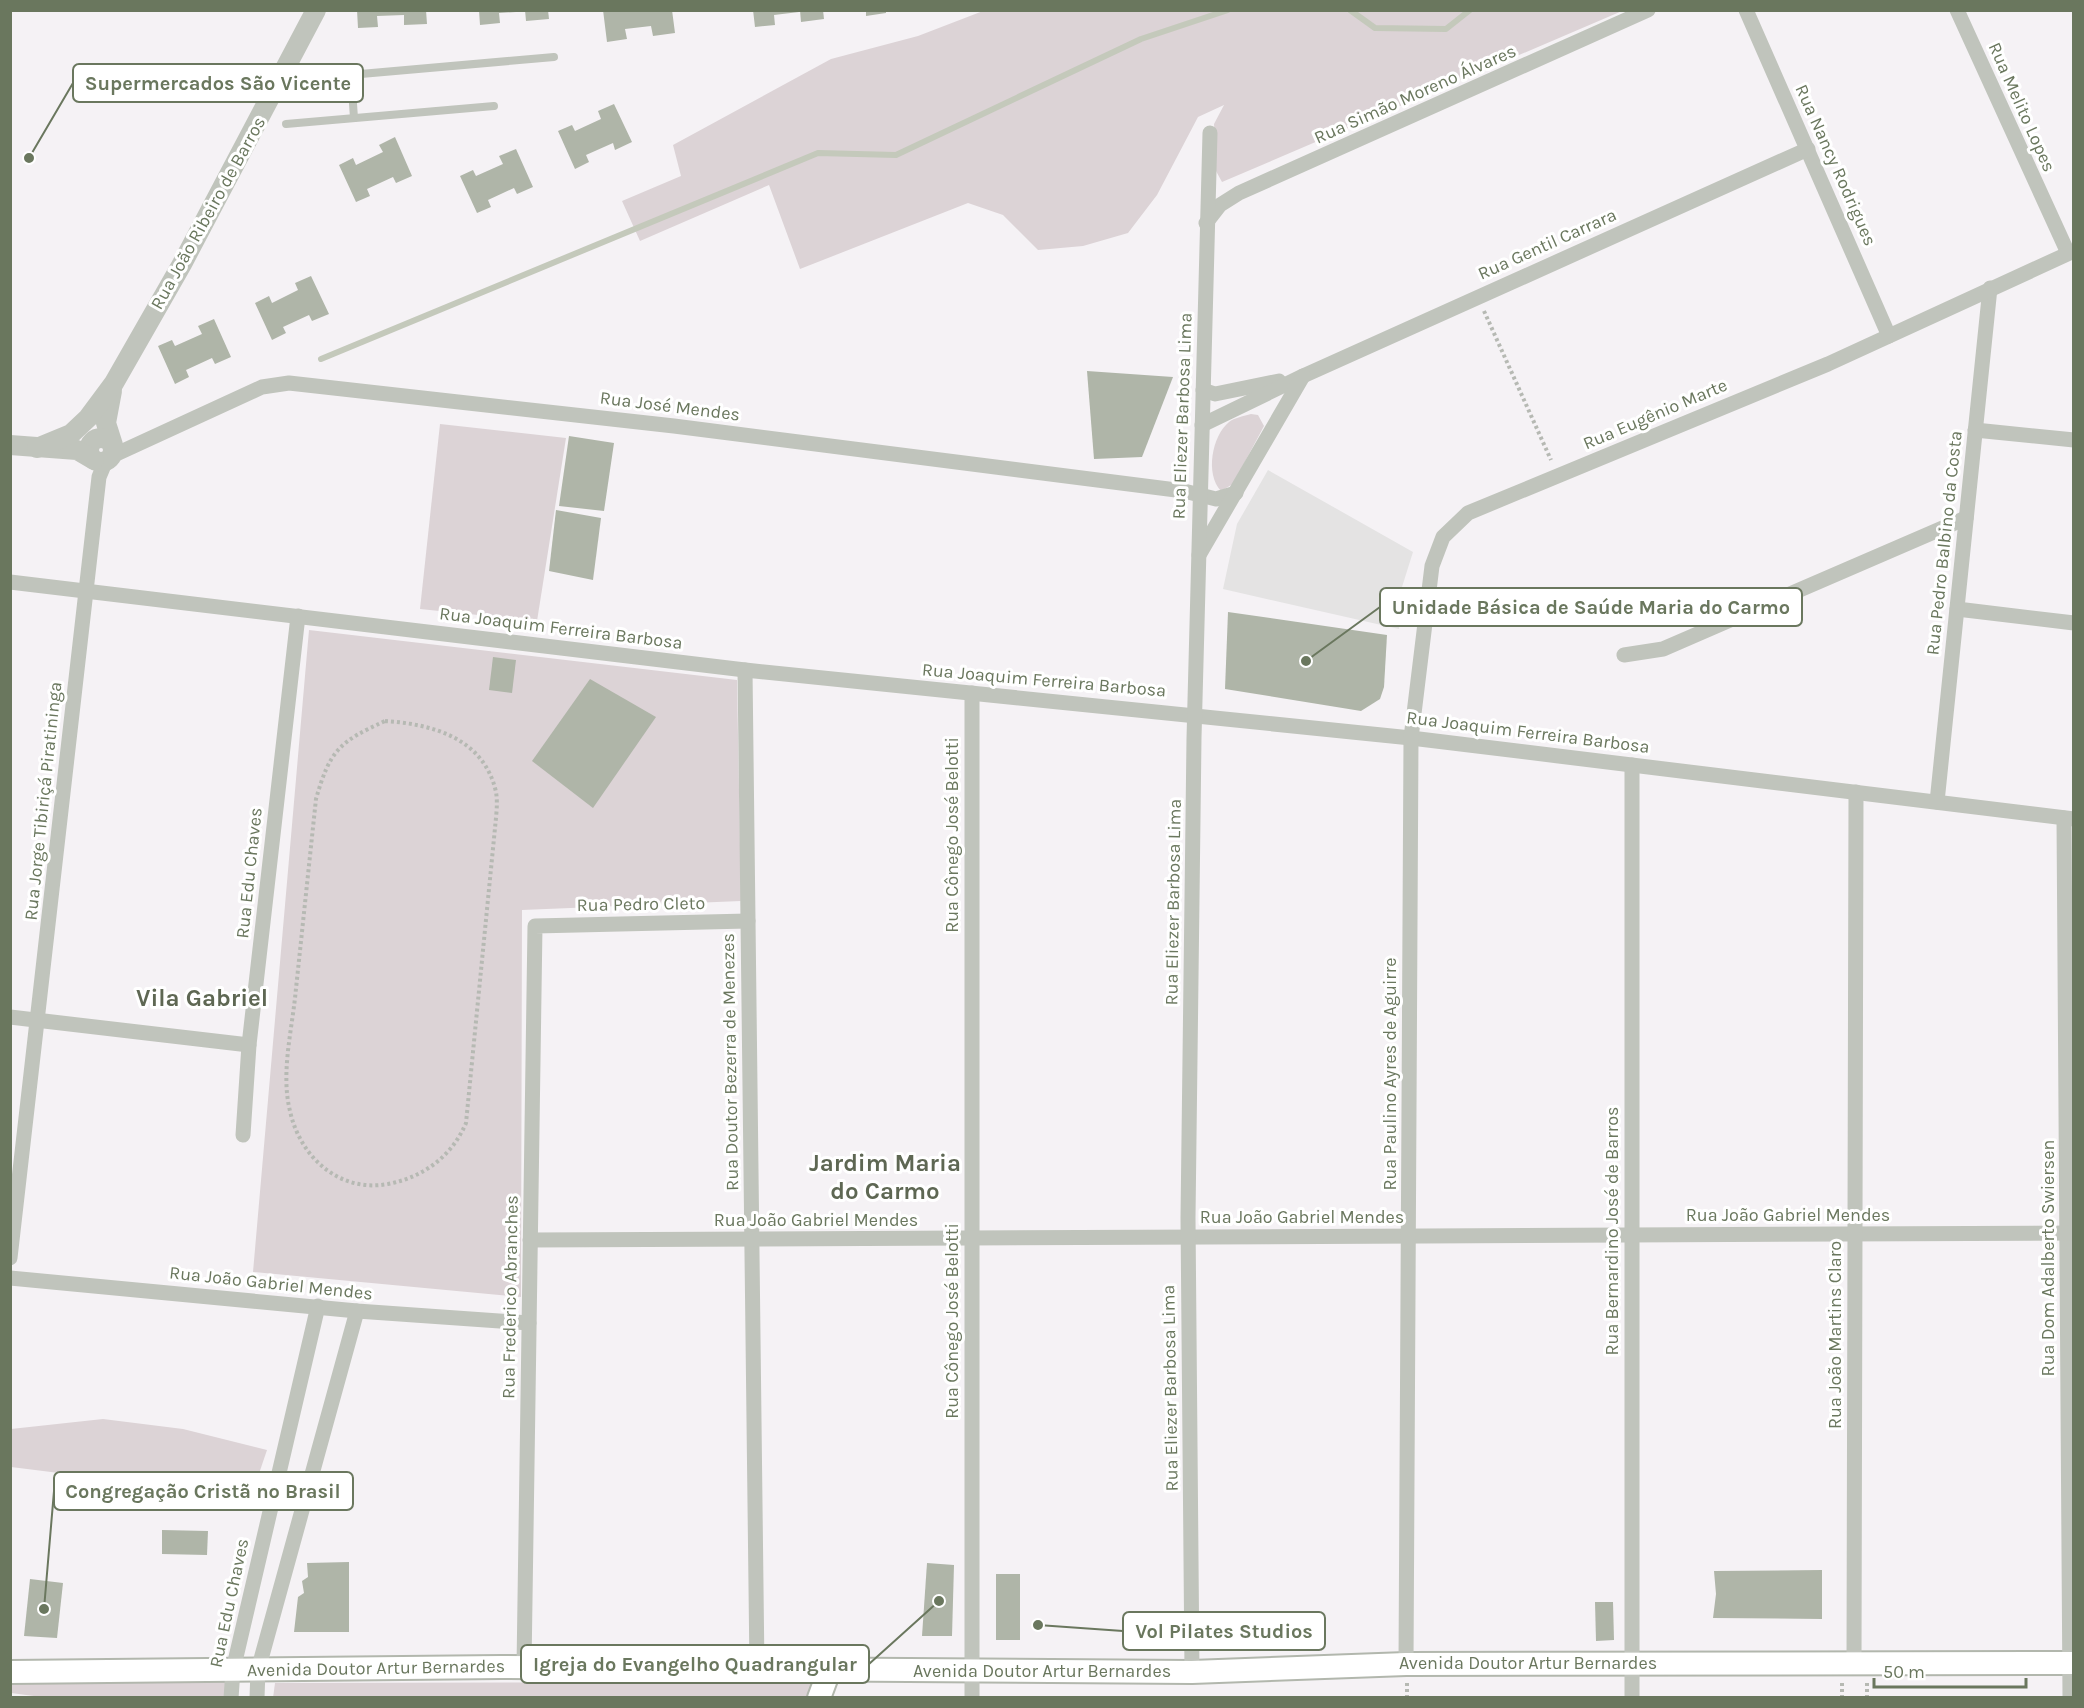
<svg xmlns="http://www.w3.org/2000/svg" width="2084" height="1708" font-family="Karla,sans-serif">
<rect width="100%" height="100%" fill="#f5f2f5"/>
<path fill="#e4e3e3" d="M1268,470l145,82 -11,35 -3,42 -176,-40 14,-65z"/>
<g fill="#dcd3d6">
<path d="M983,11h639l-400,171 -6,-11 -2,-47 10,-19 -26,12 -41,78 -29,38 -45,13 -45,4 -35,-35 -35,-12 -168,66 -31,-84 -129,56 -18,-40 59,-25 -8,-31 158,-86 87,-23z"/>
<path d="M1251,414l7,1 6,11 -31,58 -12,7c-16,-17 -9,-55 8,-69 5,-4 15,-6 22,-8z"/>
<path d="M440,424l126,14 -29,183 -117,-12z"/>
<path d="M309,630l428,50 4,221 -219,9 -1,387 -268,-25z"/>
<path d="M103,1419l80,10 84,21 -16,47 -240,-30v-38z"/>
<path d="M228,1679l-3,18 -176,1 -38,-5v-13z"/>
<path d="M814,1682l-7,16h-534l2,-15z"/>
</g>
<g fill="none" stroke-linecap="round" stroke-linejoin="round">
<g stroke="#c4c9bb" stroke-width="6">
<path d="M1350,10l25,18 71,1 24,-19"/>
<path d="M321,359l497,-206 78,2 245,-116 87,-29"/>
</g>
</g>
<g fill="#afb5a8">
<path d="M357,10h69l1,14 -23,1v-10l-27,1 1,11 -20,1z"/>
<path d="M479,10h37v2l-17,1 1,10 -20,2z"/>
<path d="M525,10h23l1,9 -23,2z"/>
<path d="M603,10h69l3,23 -22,3 -2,-10 -26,3 2,10 -20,3z"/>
<path d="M753,10h46v2l-25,3 1,10 -20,2z"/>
<path d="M800,10h23l1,9 -23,3z"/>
<path d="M866,10h20v3l-20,3z"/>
<path d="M614,104l18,38 -17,8 -2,-7 -27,12 3,7 -14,7 -17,-38 14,-6 3,6 26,-12 -3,-8z"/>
<path d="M395,137l17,39 -16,7 -3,-6 -26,12 3,7 -14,6 -17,-37 14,-7 3,7 27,-13 -4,-7z"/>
<path d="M516,149l17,38 -16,7 -3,-6 -26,12 3,7 -14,6 -17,-37 13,-6 3,6 27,-12 -4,-8z"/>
<path d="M311,276l18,38 -17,7 -3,-6 -26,12 3,6 -14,7 -17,-37 14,-7 3,7 26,-13 -3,-7z"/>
<path d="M214,319l17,38 -16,7 -3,-6 -26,12 3,7 -14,7 -17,-38 14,-6 3,6 27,-12 -4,-8z"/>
<path d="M1087,371l86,6 -31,80 -48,2z"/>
<path d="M569,436l45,7 -10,68 -45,-5z"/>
<path d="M556,510l45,8 -8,62 -44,-9z"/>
<path d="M1228,612l159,23 -3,52 -4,12 -19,12 -136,-22z"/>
<path d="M493,657l23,3 -4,33 -23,-3z"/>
<path d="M590,679l66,38 -63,91 -61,-47z"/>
<path d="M162,1530l46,1 -1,24 -45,-1z"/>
<path d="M349,1562v70h-55l4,-35 6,-4 -2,-12 6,-4 -1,-14z"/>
<path d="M927,1563l27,2 -2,71h-30z"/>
<path d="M1822,1570v49l-109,-1 3,-24 -2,-23z"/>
<rect x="996" y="1574" width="24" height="66"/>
<path d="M30,1579l33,4 -6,55 -33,-2z"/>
<path d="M1595,1602h18l1,38 -18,1z"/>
</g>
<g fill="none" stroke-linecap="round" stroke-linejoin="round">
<defs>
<g id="secondary">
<path d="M10,1672l491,-5 691,5 214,-8 668,-1"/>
<path d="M819,1698l10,-27"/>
</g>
</defs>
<use href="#secondary" stroke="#b2b7ad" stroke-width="26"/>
<g stroke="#b6b9b3" stroke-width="4" stroke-dasharray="3 3" stroke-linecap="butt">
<path d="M1484,311l67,149"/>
<path d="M385,721c47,3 99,17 111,71 2,11 0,25 -1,36l-29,295c-14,33 -42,54 -78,61 -49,9 -88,-27 -98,-73 -9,-36 1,-77 5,-113 7,-66 14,-133 21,-199 14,-49 23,-57 69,-78z"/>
<path d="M1407,1683v15"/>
<path d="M1842,1698v-15"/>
<path d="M1867,1698v-15"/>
</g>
<g stroke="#c0c4bc" stroke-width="8">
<path d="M351,75l3,43"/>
<path d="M281,81l273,-24"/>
<path d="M286,124l208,-18"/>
</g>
<g stroke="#c0c4bc" stroke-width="15">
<path d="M1746,10l143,326"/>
<path d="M1957,10l111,243"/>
<path d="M1206,223l14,-18 19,-12 409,-183"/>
<path d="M1203,390l12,4 64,-13"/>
<path d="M1202,425l101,-49 505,-227"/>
<path d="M1975,430l99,10"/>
<path d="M112,456l150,-69 27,-4 385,43 510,65 32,8 20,-6"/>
<path d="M1199,555l104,-179"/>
<path d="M10,582l735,88 666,68 663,81"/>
<path d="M1957,609l117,14"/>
<path d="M1624,655l39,-6 303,-131"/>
<path d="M745,670l12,1000"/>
<path d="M1632,765v933"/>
<path d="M1937,802l53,-514"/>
<path d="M2064,818l6,880"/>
<path d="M10,1017l239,28"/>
<path d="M243,1135l6,-90 49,-429"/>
<path d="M530,1240l1544,-7"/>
<path d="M10,1258l89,-781 5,-12 5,-5"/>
<path d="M10,1278l347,33 172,12"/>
<path d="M1854,1661l2,-869"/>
<path d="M1406,1664l5,-926 21,-172 11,-29 25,-24 360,-149 246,-113"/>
<path d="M524,1667l11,-741 213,-5"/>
<path d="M1192,1672l-4,-454 6,-480 16,-605"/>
<path d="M231,1698l2,-28 85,-364"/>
<path d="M257,1698l1,-28 99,-359"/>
<path d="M972,1698v-1005"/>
</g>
<g stroke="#c0c4bc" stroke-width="20">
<path d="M112,391l-6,32 7,22"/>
<circle cx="101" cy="450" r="12"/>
<path d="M10,445l67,5 17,10"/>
<path d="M37,448l34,-14 17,-16 26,-35 68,-119 134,-254"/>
</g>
<use href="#secondary" stroke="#fff" stroke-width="22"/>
</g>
<g text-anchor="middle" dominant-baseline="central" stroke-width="6" stroke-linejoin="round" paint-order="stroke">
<g font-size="18" fill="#6a775e" stroke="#fff">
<text transform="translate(1415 94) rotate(-24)">Rua Simão Moreno Álvares</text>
<text transform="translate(2022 107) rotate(66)">Rua Melito Lopes</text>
<text transform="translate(1836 165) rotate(66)">Rua Nancy Rodrigues</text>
<text transform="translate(208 213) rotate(-61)">Rua João Ribeiro de Barros</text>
<text transform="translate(1547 244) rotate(-24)">Rua Gentil Carrara</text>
<text transform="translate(670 406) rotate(7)">Rua José Mendes</text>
<text transform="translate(1655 414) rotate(-23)">Rua Eugênio Marte</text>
<text transform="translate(1182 416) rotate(-88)">Rua Eliezer Barbosa Lima</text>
<text transform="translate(1944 543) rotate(-84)">Rua Pedro Balbino da Costa</text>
<text transform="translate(561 628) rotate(7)">Rua Joaquim Ferreira Barbosa</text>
<text transform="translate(1044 680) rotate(5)">Rua Joaquim Ferreira Barbosa</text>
<text transform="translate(1528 732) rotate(7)">Rua Joaquim Ferreira Barbosa</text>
<text transform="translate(43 801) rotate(-84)">Rua Jorge Tibiriçá Piratininga</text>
<text transform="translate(952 835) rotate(-90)">Rua Cônego José Belotti</text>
<text transform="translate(249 873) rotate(-84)">Rua Edu Chaves</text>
<text transform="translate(1173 902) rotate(-89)">Rua Eliezer Barbosa Lima</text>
<text transform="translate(641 904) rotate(-1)">Rua Pedro Cleto</text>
<text transform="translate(730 1062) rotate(-91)">Rua Doutor Bezerra de Menezes</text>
<text transform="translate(1390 1074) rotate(-90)">Rua Paulino Ayres de Aguirre</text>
<text x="1788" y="1215">Rua João Gabriel Mendes</text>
<text x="1302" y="1217">Rua João Gabriel Mendes</text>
<text x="816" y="1220">Rua João Gabriel Mendes</text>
<text transform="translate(1612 1231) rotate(-90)">Rua Bernardino José de Barros</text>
<text transform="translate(2048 1258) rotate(-90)">Rua Dom Adalberto Swiersen</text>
<text transform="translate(271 1283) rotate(6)">Rua João Gabriel Mendes</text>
<text transform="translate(510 1297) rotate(-89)">Rua Frederico Abranches</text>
<text transform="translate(952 1321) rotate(-90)">Rua Cônego José Belotti</text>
<text transform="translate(1835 1335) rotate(-90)">Rua João Martins Claro</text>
<text transform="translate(1170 1388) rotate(-91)">Rua Eliezer Barbosa Lima</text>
<text transform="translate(229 1603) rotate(-78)">Rua Edu Chaves</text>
<text x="1528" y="1663">Avenida Doutor Artur Bernardes</text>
<text transform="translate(376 1668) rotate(-1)">Avenida Doutor Artur Bernardes</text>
<text x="1042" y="1671">Avenida Doutor Artur Bernardes</text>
</g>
<g font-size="24" font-weight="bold" fill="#5e6753" stroke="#fff">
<text x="202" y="998">Vila Gabriel</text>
<text x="885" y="1163">Jardim Maria<tspan x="885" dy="28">do Carmo</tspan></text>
</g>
</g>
<path fill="none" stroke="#6a775e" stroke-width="2" d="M29 158L73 83M1306 661L1380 607M44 1609L54 1491M1038 1625L1123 1631M939 1601L869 1664"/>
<g fill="#6a775e" stroke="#fff" stroke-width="2">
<circle cx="29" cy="158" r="6"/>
<circle cx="1306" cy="661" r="6"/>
<circle cx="44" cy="1609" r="6"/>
<circle cx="1038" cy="1625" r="6"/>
<circle cx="939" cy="1601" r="6"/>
</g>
<g fill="#fff" stroke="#6a775e" stroke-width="2">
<rect x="73" y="64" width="290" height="38" rx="6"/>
<rect x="1380" y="588" width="422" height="38" rx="6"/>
<rect x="54" y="1472" width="299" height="38" rx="6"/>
<rect x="1123" y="1612" width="202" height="38" rx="6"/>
<rect x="521" y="1645" width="348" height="38" rx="6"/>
</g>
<g font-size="20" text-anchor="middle" font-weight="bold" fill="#6a775e">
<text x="218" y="90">Supermercados São Vicente</text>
<text x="1591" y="614">Unidade Básica de Saúde Maria do Carmo</text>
<text x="203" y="1498">Congregação Cristã no Brasil</text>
<text x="1224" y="1638">Vol Pilates Studios</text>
<text x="695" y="1671">Igreja do Evangelho Quadrangular</text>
</g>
<rect width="2084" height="1708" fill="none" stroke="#6a775e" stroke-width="24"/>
<path d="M1874 1678v9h152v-9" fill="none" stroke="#6a775e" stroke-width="3"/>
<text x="1883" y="1678" font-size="18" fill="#6a775e" stroke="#ffffff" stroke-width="4.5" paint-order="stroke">50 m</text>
</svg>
